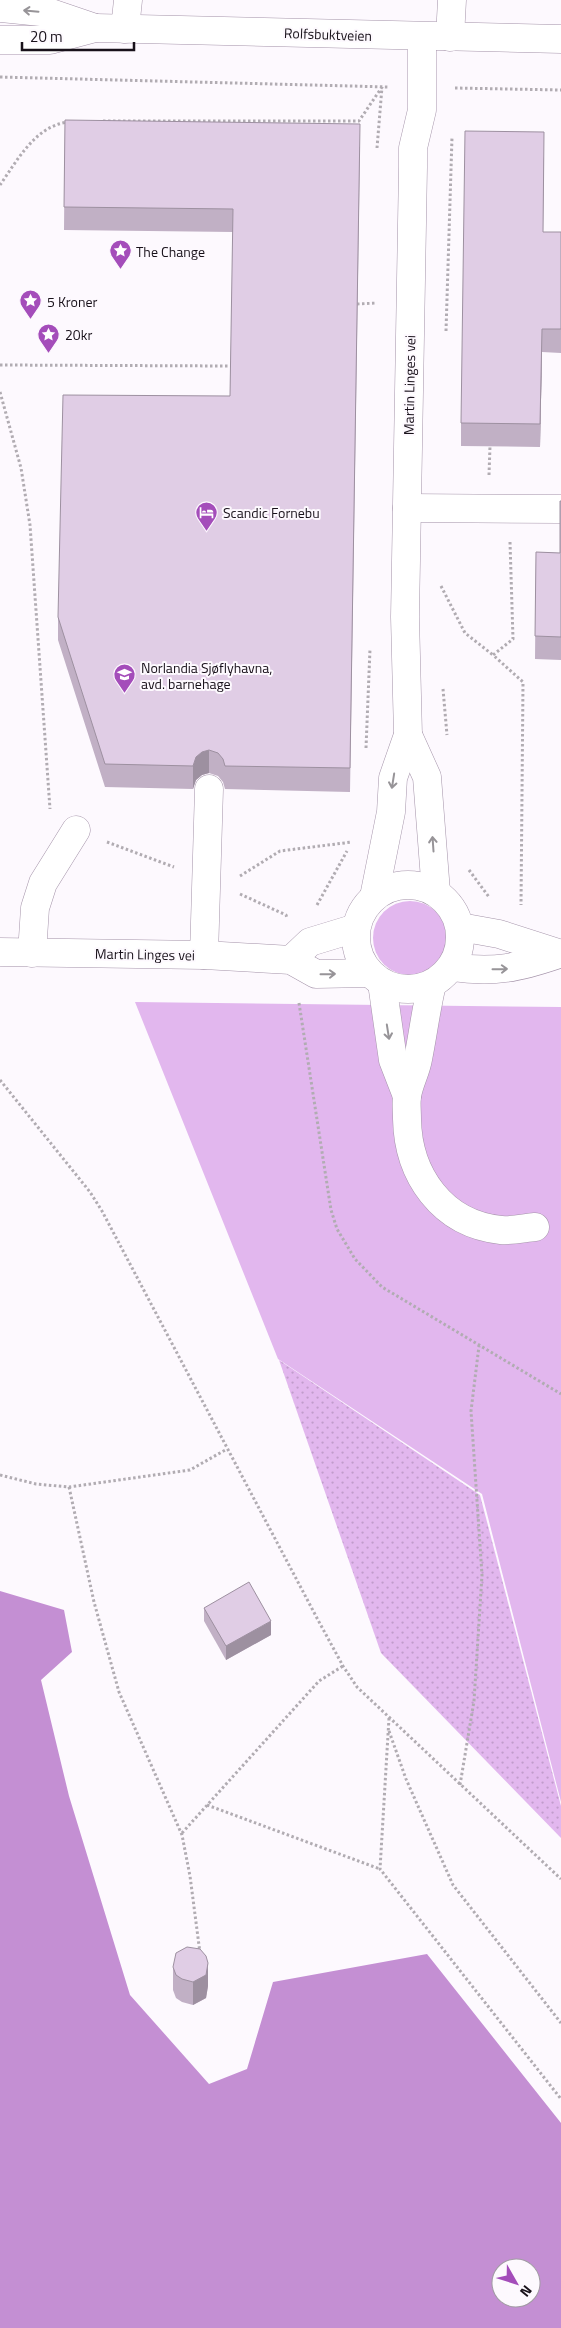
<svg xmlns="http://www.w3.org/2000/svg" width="561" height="2328" font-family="'Titillium Web',sans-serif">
<defs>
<pattern id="park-dots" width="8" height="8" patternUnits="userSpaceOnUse" patternTransform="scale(1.25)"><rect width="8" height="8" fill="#e2b7ee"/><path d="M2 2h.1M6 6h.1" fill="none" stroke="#c19ccc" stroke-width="1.8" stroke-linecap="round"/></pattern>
</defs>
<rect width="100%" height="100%" fill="#fdf9fe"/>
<g fill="#e2b7ee">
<circle cx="410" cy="938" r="37"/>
<path d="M135,1002l426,5v795l-79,-308 -204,-135z"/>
</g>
<path fill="url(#park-dots)" d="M279,1360l201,135 81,311v32l-180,-185z"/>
<path fill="#c48fd3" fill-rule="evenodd" d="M0,1591l64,19 8,42 -31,28 28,116 61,199 79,89 38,-15 26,-87 154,-28 134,169v205h-561zM501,2268h30v30h-30z"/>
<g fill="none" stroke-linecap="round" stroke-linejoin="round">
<defs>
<g id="minor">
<path d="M0,8l51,5 44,15"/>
<path d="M125,29l3,-29"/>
<path d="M450,37l2,-37"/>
<path d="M0,40h50l45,-12 466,11"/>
<path d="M407,508l154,1"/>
<path d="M408,735l19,42 9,115"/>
<circle cx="408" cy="937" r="52"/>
<path d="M374,897l17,-85 2,-34 15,-43 -3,-118 8,-450v-19l9,-38v-73"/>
<path d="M460,927l39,7 62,20"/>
<path d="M0,952l204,3 87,5 25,14 53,-1"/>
<path d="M32,953l3,-45 8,-25 33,-53"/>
<path d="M204,955l5,-166"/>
<path d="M291,960l19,-18 46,-14"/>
<path d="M451,967c44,6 67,1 108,-13"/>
<path d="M382,983l11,77 14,36"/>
<path d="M432,984c-6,25 -9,50 -14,75 -2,12 -9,24 -11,37 -1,7 0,15 0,23 1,56 35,105 94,111 11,1 23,-2 34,-3"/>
</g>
</defs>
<use href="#minor" stroke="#a594aa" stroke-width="29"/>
<g stroke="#b1acb2" stroke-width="3" stroke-dasharray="2.5 2.5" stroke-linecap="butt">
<path d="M0,77l389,10"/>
<path d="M455,88l106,2"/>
<path d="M103,121h256l23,-34"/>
<path d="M377,148l5,-61"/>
<path d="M0,185c17,-24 36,-61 70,-63"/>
<path d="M357,304l20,-1"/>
<path d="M446,331l6,-194"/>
<path d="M0,365l231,1"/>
<path d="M0,392l21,76 9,57 20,284"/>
<path d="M489,475l1,-29"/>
<path d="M510,542l3,97 -20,16 30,27 -2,223"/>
<path d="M441,586l24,47 28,22"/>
<path d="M443,689l4,46"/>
<path d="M366,748l4,-99"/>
<path d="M107,842l67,25"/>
<path d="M469,870l20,27"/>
<path d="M240,876l40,-25 72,-9"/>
<path d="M240,894l46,21 1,3"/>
<path d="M317,905l30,-54"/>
<path d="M299,1003l32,207 6,19 18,30 27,28 179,107"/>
<path d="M0,1080l90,112 12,19 216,409 25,46 14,21 204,192"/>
<path d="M0,1475l36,9 33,3 121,-17 37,-21"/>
<path d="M69,1487l25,115 25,90 63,143 8,41 10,77"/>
<path d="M389,1718l-9,151 181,230"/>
<path d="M389,1731l17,48 47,106 108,138"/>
<path d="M460,1785l14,-84 8,-126 -11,-164 8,-65"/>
<path d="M207,1805l173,64"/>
<path d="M182,1833l137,-152 24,-15"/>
</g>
<use href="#minor" stroke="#fff" stroke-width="28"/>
</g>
<g fill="#c1b0c5">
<path d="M65,120l295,27 -10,645 -125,-3 -2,-7 -5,-6 -9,-3 -7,2 -6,5 -3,9 -88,-2 -47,-147v-23l172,-221 3,-164 -169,-2z"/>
<path d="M544,156l-1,76h18v121l-19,-1 -2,95 -79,-1v-23z"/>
<path d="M561,501v159l-26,-1 1,-107 24,1z"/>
<path d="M204,1608l67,27 -45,25 -22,-39z"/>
<path d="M173,1967l35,19 -2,12 -13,7 -11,-3 -6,-4 -3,-8z"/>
</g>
<g fill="#9d90a0">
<path d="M542,329v23l-2,95v-23z"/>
<path d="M209,750v23l-7,2 -6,5 -3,9v-23l3,-9 6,-5z"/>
<path d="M271,1621v14l-45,25v-14z"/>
<path d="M208,1963v23l-2,12 -13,7v-23z"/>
</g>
<g fill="#e0cde5" stroke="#9d90a0">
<path d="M65,120l295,4 -10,644 -125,-2 -2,-7 -5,-6 -9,-3 -7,2 -6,5 -3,9 -88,-2 -47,-147 5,-222 167,1 3,-187 -169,-2z"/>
<path d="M465,131l79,1 -1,100h18v97h-19l-2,95 -79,-1z"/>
<path d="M560,501h1v136l-26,-1 1,-84 24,1z"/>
<path d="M249,1582l22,39 -45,25 -22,-38z"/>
<path d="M187,1947l13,2 6,7 2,7 -2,12 -13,7 -11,-3 -6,-4 -3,-8 3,-14z"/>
</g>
<defs><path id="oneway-shaft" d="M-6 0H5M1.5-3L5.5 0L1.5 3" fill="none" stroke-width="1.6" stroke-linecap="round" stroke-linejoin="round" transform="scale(1.25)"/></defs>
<g stroke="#979498">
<use href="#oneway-shaft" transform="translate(31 11) rotate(-175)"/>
<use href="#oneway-shaft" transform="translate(393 781) rotate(99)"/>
<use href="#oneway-shaft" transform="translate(433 844) rotate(-94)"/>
<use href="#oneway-shaft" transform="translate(500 969) rotate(-1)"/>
<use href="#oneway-shaft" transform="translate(328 974) rotate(-1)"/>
<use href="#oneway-shaft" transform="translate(388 1032) rotate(81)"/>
</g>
<defs>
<symbol id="sight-pin" viewBox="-11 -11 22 30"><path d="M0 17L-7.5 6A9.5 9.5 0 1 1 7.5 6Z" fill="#a44dba" stroke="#fdf9fe"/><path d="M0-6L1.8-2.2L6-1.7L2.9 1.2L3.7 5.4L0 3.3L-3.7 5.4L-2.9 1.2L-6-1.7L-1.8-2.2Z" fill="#fff"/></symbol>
<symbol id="hotel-pin" viewBox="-11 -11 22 30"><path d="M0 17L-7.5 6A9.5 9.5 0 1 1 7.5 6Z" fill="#a44dba" stroke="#fdf9fe"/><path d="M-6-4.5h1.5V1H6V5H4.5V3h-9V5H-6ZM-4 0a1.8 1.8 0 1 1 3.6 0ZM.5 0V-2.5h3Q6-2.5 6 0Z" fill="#fff"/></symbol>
<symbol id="school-pin" viewBox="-11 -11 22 30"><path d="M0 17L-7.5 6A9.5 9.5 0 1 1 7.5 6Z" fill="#a44dba" stroke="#fdf9fe"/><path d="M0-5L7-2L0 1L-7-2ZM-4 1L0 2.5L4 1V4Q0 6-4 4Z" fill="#fff"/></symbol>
</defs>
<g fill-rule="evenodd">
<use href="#sight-pin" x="108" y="238" width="25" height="34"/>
<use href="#sight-pin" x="18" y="288" width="25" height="34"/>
<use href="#sight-pin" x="36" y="322" width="25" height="34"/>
<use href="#hotel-pin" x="194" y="500" width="25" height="34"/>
<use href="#school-pin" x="112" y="662" width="25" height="34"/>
</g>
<g text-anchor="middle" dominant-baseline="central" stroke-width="4" stroke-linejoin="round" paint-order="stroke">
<g font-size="14" fill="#18111a" stroke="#fdf9fe">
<text transform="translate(328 34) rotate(2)">Rolfsbuktveien</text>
<text transform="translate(409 385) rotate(-89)">Martin Linges vei</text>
<text transform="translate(145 954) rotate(1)">Martin Linges vei</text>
</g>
<g font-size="14" fill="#18111a" stroke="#fdf9fe" text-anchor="start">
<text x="136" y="251">The Change</text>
<text x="47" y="301">5 Kroner</text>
<text x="65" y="334">20kr</text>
<text x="223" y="512">Scandic Fornebu</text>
<text x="141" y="667">Norlandia Sjøflyhavna,<tspan x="141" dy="16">avd. barnehage</tspan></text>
</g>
</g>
<g transform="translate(516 2283) rotate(129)"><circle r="24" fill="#fdf9fe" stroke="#a19ca3"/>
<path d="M0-4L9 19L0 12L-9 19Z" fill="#a44dba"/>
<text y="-8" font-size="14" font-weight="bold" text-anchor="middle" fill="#18111a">N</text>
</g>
<path d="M22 42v8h112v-8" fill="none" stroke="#18111a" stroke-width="2.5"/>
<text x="30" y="42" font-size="15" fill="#18111a" stroke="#fdf9fe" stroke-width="4" paint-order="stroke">20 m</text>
</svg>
